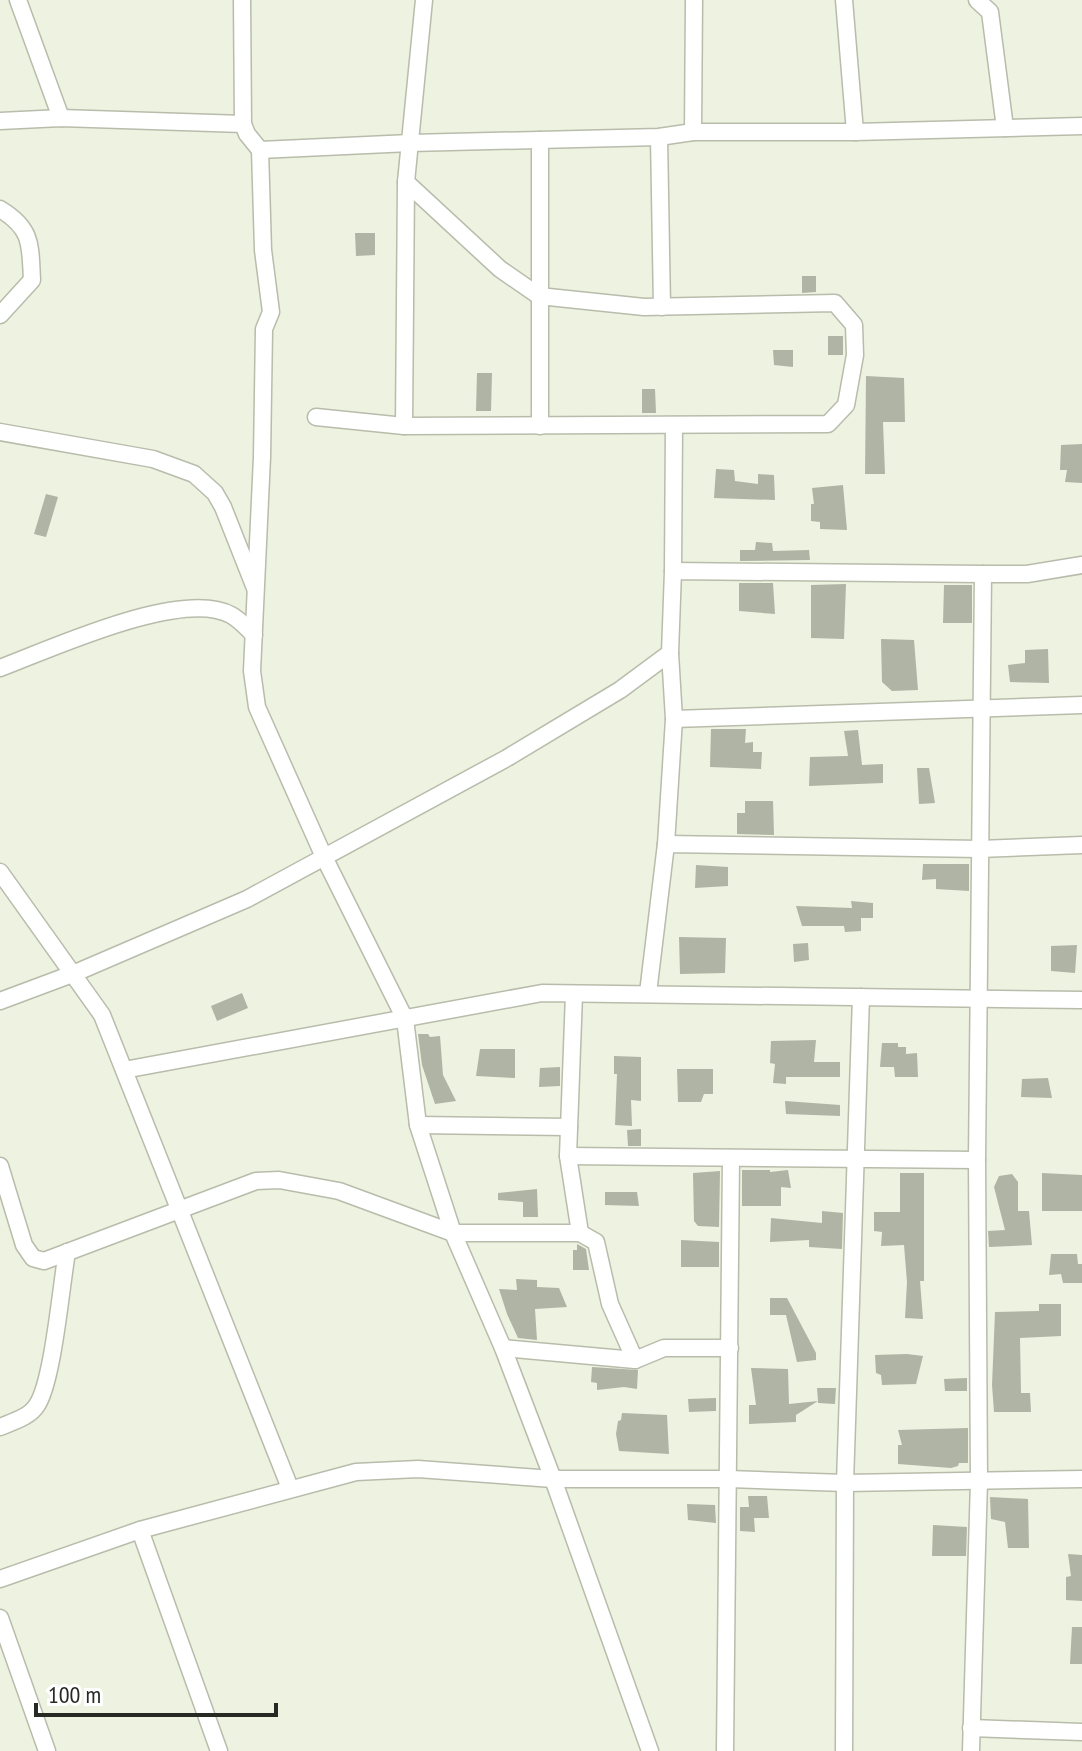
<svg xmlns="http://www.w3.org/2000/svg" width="1082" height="1751" font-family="'PT Sans Narrow',sans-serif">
<rect width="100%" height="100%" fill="#eef2e1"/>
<g fill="#b0b4a4">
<path d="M355,233h20v22l-19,1z"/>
<path d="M802,276h14v16l-14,1z"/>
<rect x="828" y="336" width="15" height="19"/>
<path d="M773,350h20v17l-19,-2z"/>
<path d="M477,373h15l-1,38h-15z"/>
<path d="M866,376l38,2 1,44h-22l2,52h-20z"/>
<path d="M642,389h13l1,24h-14z"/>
<path d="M1082,444v39l-17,-1 2,-12h-7l1,-25z"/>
<path d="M716,469l18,1 1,11 23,3v-10l16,1 1,25 -61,-2z"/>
<path d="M843,485l4,45 -27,-1v-7l-9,-1v-17h3l-2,-16z"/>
<path d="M46,494l12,3 -12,40 -12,-3z"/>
<path d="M756,542l16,1 1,8 36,-1 1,10 -70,1v-11h15z"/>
<path d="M739,583h34l2,31 -36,-3z"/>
<path d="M846,584l-2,55 -33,-1v-53z"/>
<path d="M944,585h28v38h-29z"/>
<path d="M881,639l33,1 4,50 -26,1 -10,-9z"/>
<path d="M1048,649l1,34 -39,-1 -2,-17 17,-2v-13z"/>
<path d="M711,729h35l-1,14 8,-1v10h9l-1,17 -51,-2z"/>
<path d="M858,730l4,35 21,-1v19l-74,3 1,-29 38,-1 -4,-25z"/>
<path d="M917,768h12l6,35 -16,1z"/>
<path d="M745,801h28l1,34 -37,-1v-21h8z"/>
<path d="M923,864h46v27l-33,-2v-10l-14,1z"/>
<path d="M696,865l32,2v19l-33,2z"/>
<path d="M851,901l22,2v15h-12v13l-16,1 -1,-6h-42l-6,-20 56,2z"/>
<path d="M679,937l47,1 -1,35 -45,1z"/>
<path d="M808,943l1,17 -15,2 -1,-18z"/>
<path d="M1077,945l-2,28 -24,-2v-25z"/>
<path d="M242,993l6,15 -31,13 -6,-15z"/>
<path d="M418,1034h10l2,3 10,-1 3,39 13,26 -21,3 -13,-39z"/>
<path d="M816,1040l-2,22h26v15h-54v7l-13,-1 2,-19 -5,-1 1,-22z"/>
<path d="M882,1043h16v4h8v7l11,-1 1,24h-23l-1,-10h-14z"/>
<path d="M480,1049h35v29l-39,-2z"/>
<path d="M614,1056l27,1v44l-10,-1 1,26 -17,-1 2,-51h-3z"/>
<path d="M560,1067v19l-21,1 1,-19z"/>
<path d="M677,1069h36v25h-9l-3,8h-23z"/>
<path d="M1048,1078l4,20 -31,-1 1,-18z"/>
<path d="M785,1101l55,4v11l-54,-2z"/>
<path d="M641,1129v17h-13l-1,-16z"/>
<path d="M742,1170h28v2l18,-2 3,18 -10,-1v19h-39z"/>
<path d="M720,1171l-1,56 -21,-1 -4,-5 -1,-48z"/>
<path d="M900,1173h24v108h-4l3,38 -18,-1 2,-36 -3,-37 -23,1 1,-14 -8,-1v-19h26z"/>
<path d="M1042,1173l40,2v36h-40z"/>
<path d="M1012,1174l6,8v29h11l3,34 -43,2 -1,-16 17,-1 -11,-43 5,-11z"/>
<path d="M537,1189l1,28h-15v-15l-25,-2v-7z"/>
<path d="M605,1192h32l2,14 -34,-1z"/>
<path d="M822,1211l21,2 -1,36 -33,-2v-7l-39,2 1,-24 51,5z"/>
<path d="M681,1240l38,2v25h-38z"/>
<path d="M577,1244l9,5 3,21h-16v-20h4z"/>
<path d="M1051,1254h26l1,10h4v19h-19l-2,-9 -12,1z"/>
<path d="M516,1279l21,1v7l22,1 8,19 -32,2 2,31 -19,-2 -11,-24 -8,-25 18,1z"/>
<path d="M770,1298h17l29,55v7l-19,2 -11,-47h-16z"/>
<path d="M1039,1304h22v32l-41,2 1,55h9l1,19h-37l-2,-27 3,-73 44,-1z"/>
<path d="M907,1354l16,2 -7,28 -34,1 -1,-10 -5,-2 -1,-18z"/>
<path d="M592,1367l46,3 -1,19 -13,-2 -27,3v-7l-6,-1z"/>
<path d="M751,1368l37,1 1,35 29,-3 -1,-13h19l-1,16 -17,-1v-2l-22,14v7l-47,2v-19h7z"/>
<path d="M967,1378v13h-22l-1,-12z"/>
<path d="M716,1398v13l-27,1 -1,-13z"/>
<path d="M622,1413l45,2 2,39 -50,-3 -3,-17 2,-13 3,-1z"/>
<path d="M968,1428v35h-9l-1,3 -7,2 -53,-4v-19h4l-4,-15z"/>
<path d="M748,1496h19l2,22h-15l1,14 -15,-1v-24h9z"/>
<path d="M990,1497l38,2 1,49h-21l-3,-26 -14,-3z"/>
<path d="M687,1504l28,1 1,18 -28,-3z"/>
<path d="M933,1525l34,2 -1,29h-34z"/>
<path d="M1068,1554l14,1v46l-16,-1v-23l5,-1z"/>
<path d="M1072,1627h10v37h-12z"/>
</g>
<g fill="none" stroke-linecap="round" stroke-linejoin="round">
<defs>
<g id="minor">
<path d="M18,0l43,118"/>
<path d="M242,0l1,124 4,10 13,16 3,100 8,62 -7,17 -2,128 -10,214 5,36 67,150 81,162 13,106 35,108 50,115 50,131 97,272"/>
<path d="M844,0l11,132"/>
<path d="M977,0l13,12 15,116"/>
<path d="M0,121l61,-3 182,6"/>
<path d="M693,132l1,-132"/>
<path d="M659,137l3,170"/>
<path d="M540,140v286"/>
<path d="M260,150l150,-7 249,-6 34,-5h162l227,-6"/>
<path d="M0,209c33,20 30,36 32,71l-32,35"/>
<path d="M316,417l88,9 424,-2 18,-19 9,-50 -1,-30 -19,-22 -191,4 -105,-11 -39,-27 -94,-87"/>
<path d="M404,426l2,-244 18,-182"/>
<path d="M0,432l153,27 41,15 21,19 8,14 32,81"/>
<path d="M673,571l1,-146"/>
<path d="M0,668c51,-19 182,-80 231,-53 8,4 16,13 23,20"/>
<path d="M674,719l408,-14"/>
<path d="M666,844l8,-125 -4,-66"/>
<path d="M0,872l102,143 188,473"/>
<path d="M648,993l18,-149 314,5 102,-4"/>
<path d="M574,994l-6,162 12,77"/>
<path d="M0,1001l75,-28 172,-74 260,-141 113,-68 50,-37 3,-82 310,3"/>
<path d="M124,1070l418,-77 540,7"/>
<path d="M418,1125l151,2"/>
<path d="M568,1156l409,4"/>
<path d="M0,1166l24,79 9,13 11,3 212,-80 23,-1 60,11 114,42h127l16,9 14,62 25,56"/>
<path d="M503,1348l132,12 29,-12h66"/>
<path d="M0,1427c12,-5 30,-10 37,-22 16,-24 24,-119 30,-153"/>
<path d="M140,1530l79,221"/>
<path d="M0,1579l140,-49 216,-58 62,-3 135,10h176l116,4 237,-4"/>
<path d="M0,1618l47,133"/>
<path d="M971,1728l111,4"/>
<path d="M725,1751l6,-593"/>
<path d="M844,1751l1,-268 16,-486"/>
<path d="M971,1751l8,-270 -2,-321 6,-586h44l55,-9"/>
</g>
</defs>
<use href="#minor" stroke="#b8bcab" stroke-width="19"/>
<use href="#minor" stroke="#fff" stroke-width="16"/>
</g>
<path d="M36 1703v12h240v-12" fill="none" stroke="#272923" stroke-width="4"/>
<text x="48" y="1703" font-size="24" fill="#272923" stroke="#ffffff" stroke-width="6" paint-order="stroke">100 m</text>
</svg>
